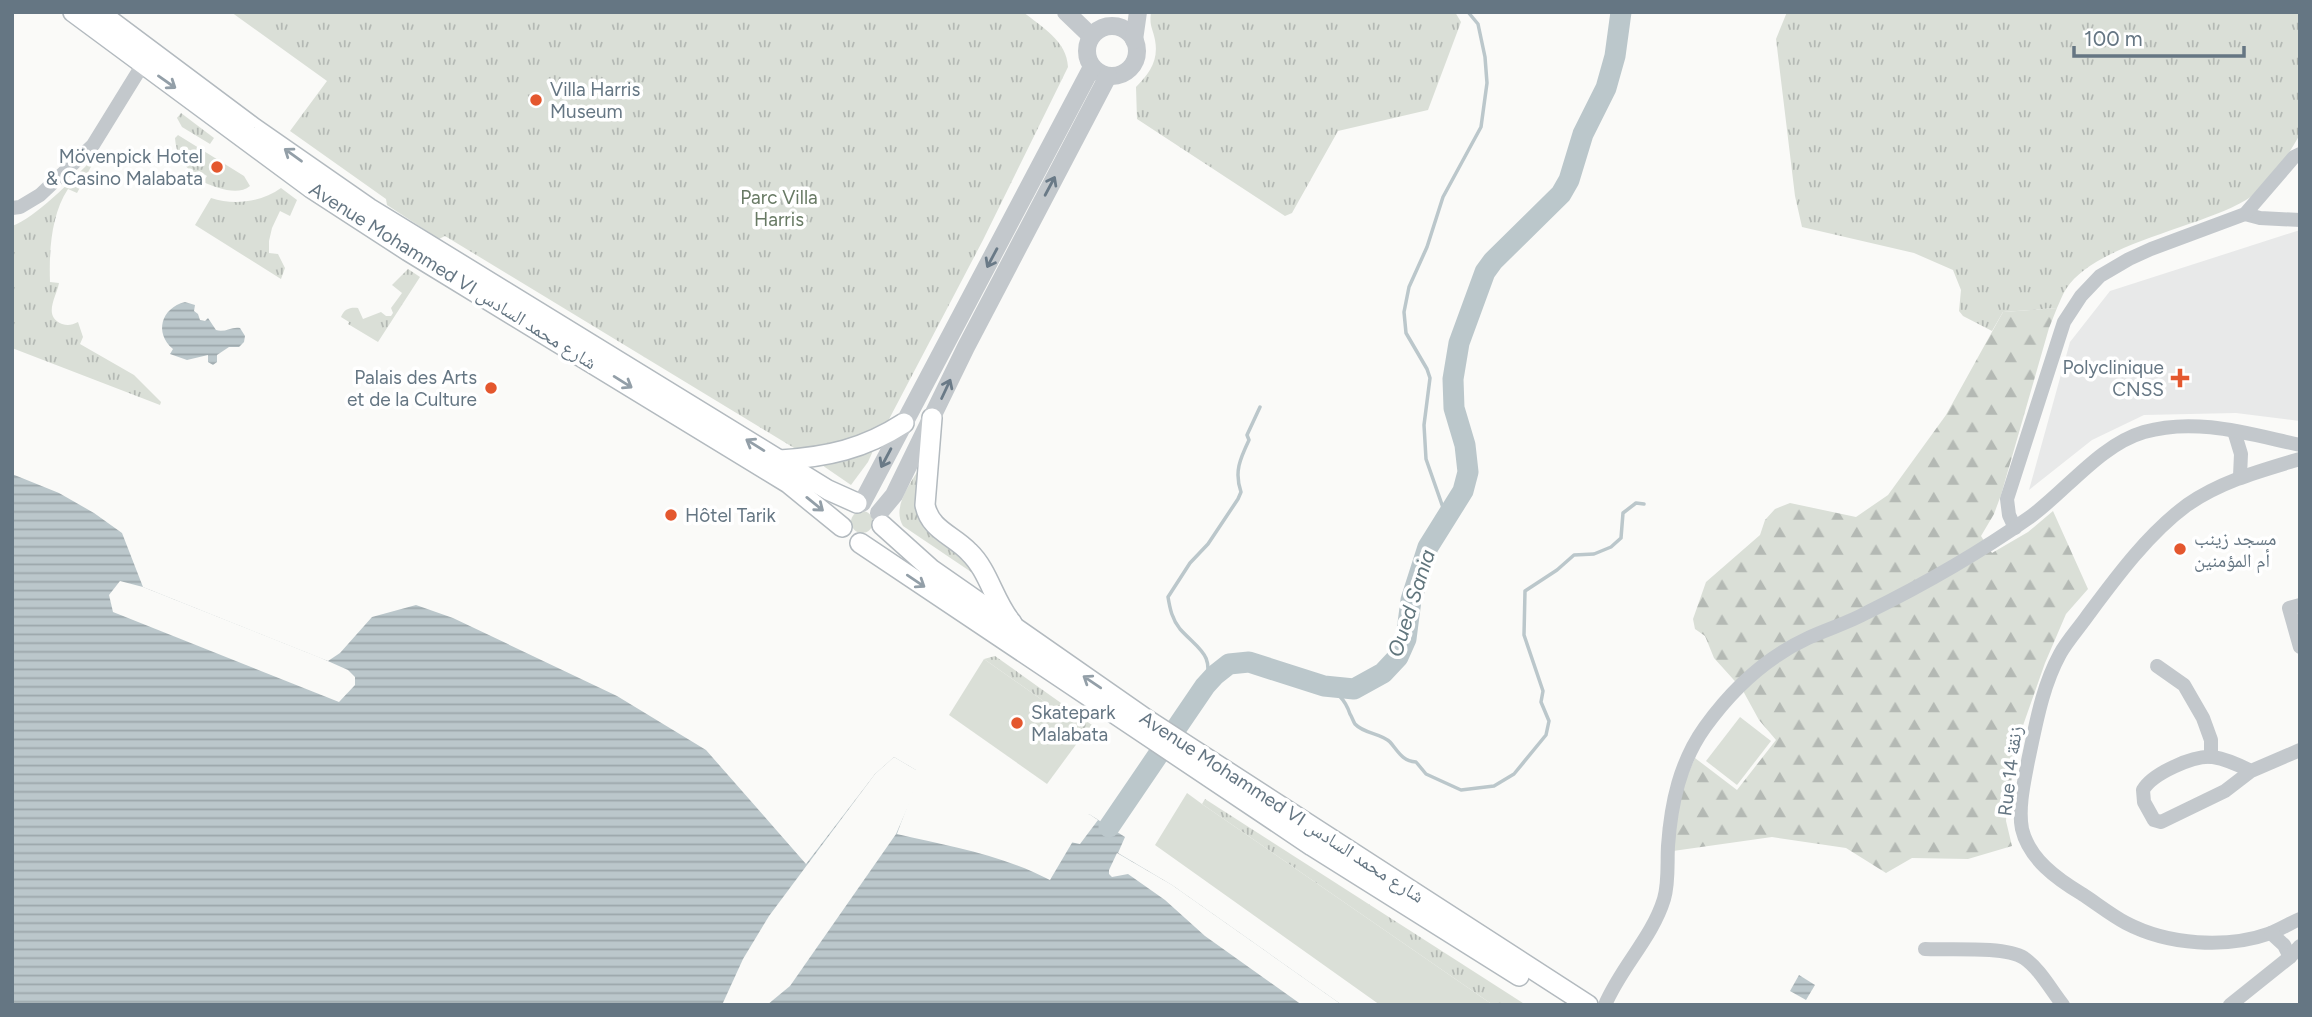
<svg xmlns="http://www.w3.org/2000/svg" width="2312" height="1017" font-family="Figtree,'Noto Naskh Arabic',sans-serif">
<defs>
<pattern id="grass-tufts" width="24" height="20" patternUnits="userSpaceOnUse" patternTransform="scale(1.75)"><rect width="24" height="20" fill="#dadfd7"/><path d="M3 7l-1-3M5 7V3M7 7l1-3M15 17l-1-3M17 17v-4M19 17l1-3" fill="none" stroke="#b4b9b4"/></pattern>
<pattern id="forest-firs" width="22" height="20" patternUnits="userSpaceOnUse" patternTransform="scale(1.75)"><rect width="22" height="20" fill="#dadfd7"/><path d="M5 1l3.5 6h-7zM16 11l3.5 6h-7z" fill="#b4b9b4"/></pattern>
<pattern id="water-rules" width="6" height="5" patternUnits="userSpaceOnUse" patternTransform="scale(1.75)"><rect width="6" height="5" fill="#bbc7cb"/><path d="M0 2.5h6" fill="none" stroke="#9ca6aa"/></pattern>
</defs>
<rect width="100%" height="100%" fill="#fafaf8"/>
<path fill="#e8e9e9" d="M2300,230v191l-64,-8 -92,2 -52,25 -63,50 41,-148 40,-51z"/>
<g fill="url(#grass-tufts)">
<path d="M231,12h792c19,15 44,29 45,55l-85,173 -97,185 -21,12 -66,14 -354,-215 -6,3 -52,-34 -1,-6 -96,-68 37,-50z"/>
<path d="M1151,12h304l6,10 -33,88 -90,21 -46,82 -7,3 -148,-97 -1,-32c13,-13 23,-26 19,-47 -2,-12 -6,-13 -4,-28z"/>
<path d="M1787,12h513v122c-11,21 -34,54 -54,66 -49,29 -150,43 -180,89 -4,6 -6,13 -9,19l-54,4 -11,19 -29,-15 -4,-5 2,-21 -8,-20 -39,-17 -112,-26 -7,-31 -19,-157z"/>
<path d="M181,113l33,25 -4,6 -28,-17 -5,-9z"/>
<path d="M178,135l66,41 6,10c-12,10 -33,2 -47,-4l4,-6 -8,-5 -4,4c-12,-10 -19,-21 -20,-37z"/>
<path d="M90,162l3,1 -16,30 -9,-4c-17,26 -19,62 -18,93l9,1c-2,13 -17,33 3,41 6,2 10,1 16,-2l5,15 -3,7 54,31 27,27 -1,3 -148,-57v-122c23,-8 60,-46 78,-64z"/>
<path d="M281,188l16,12 -7,16 -10,-5 -8,17 -3,13v12l9,1 7,14 -4,11 -86,-54 16,-27c23,8 51,4 70,-10z"/>
<path d="M408,269l12,8 -42,65 -30,-18 1,-2 -8,-5c3,-8 9,-10 17,-9l5,11 18,-7 5,4h5l2,-3 -2,-5 11,-15 -10,-8z"/>
<path d="M876,444l-8,18 -17,23 -35,-24z"/>
<path d="M922,464l-1,37 62,79 -80,-54c-12,-20 9,-44 19,-62z"/>
<path d="M995,656l97,69 -6,6 -102,-72z"/>
<path d="M1205,799l321,206h-33l-291,-201z"/>
</g>
<path fill="url(#forest-firs)" d="M2057,308l-8,20 -48,167 -7,19 -13,22 11,17 36,-21 25,-21 35,78 -22,25 -21,49 -25,71 -13,70 -1,17 6,25 -44,13 -56,-1 -26,15 -40,-25 -74,-11 -99,14 7,-59 15,-34 42,32 39,-50 -17,-20 -17,-31 -28,-31 -9,-22 -10,-7 -2,-10 13,-37 54,-47 5,-15 10,-11 15,-6 66,14 32,-22 58,-80 57,-103z"/>
<g fill="#dadfd7">
<circle cx="862" cy="522" r="11"/>
<path d="M984,659l102,72 -39,53 -98,-69z"/>
<path d="M1740,717l31,24 -34,44 -31,-24z"/>
<path d="M1187,793l15,11 291,201h-113l-225,-160z"/>
</g>
<g fill="url(#water-rules)">
<path d="M185,302l10,3 -1,6 4,3 2,6 5,1 3,-3 8,12c9,3 16,-4 24,-2l5,8 -1,6 -5,5h-10l-12,8v7l-4,3 -5,-3v-7l-21,5 -17,-6 3,-5c-19,-16 -12,-41 12,-47z"/>
<path d="M12,474l47,19 35,20 28,20 21,54 185,74 12,-8 32,-36 44,-12 37,13 164,78 89,54 100,114 69,-90 19,-17 22,13c-1,23 -12,43 -19,64 51,12 106,21 153,46l39,-66 36,23 -7,16 54,32 170,120h-1330z"/>
<path d="M1799,975l16,10 -9,15 -16,-9z"/>
</g>
<g fill="#fafaf8">
<path d="M120,581l23,6 178,71 27,12 7,7v8l-16,17 -226,-90 -4,-17z"/>
<path d="M894,757l22,13v12l-6,20 -14,32 -106,152 -23,19h-45l21,-46 26,-43 106,-142z"/>
<path d="M1089,814l9,6 -18,24 -10,-2 12,-23z"/>
<path d="M1117,853l55,32 170,120h-40l-97,-69 -40,-36 -37,-26 -16,3 -3,-3v-4z"/>
</g>
<g fill="none" stroke-linecap="round" stroke-linejoin="round">
<g stroke="#bbc7cb" stroke-width="3.5">
<path d="M1621,17l3,-5"/>
<path d="M1447,519l-21,-60 -2,-34 6,-47 -3,-9 -21,-36 -2,-21 5,-25 18,-40 16,-50 38,-70 6,-44 -2,-26 -7,-33 -10,-12"/>
<path d="M1205,686c10,-32 -6,-36 -25,-57 -8,-10 -10,-20 -12,-32l22,-34 18,-19 30,-45 3,-7c-7,-20 -1,-33 8,-52l-2,-5 13,-28"/>
<path d="M1324,686c14,7 21,13 26,28 2,3 3,7 5,10 9,10 26,9 35,18 8,9 12,19 26,20l10,12 35,16 33,-4 20,-12 32,-39 3,-14 -8,-19 2,-11 -19,-56 1,-44 32,-21 17,-15 20,-1 17,-7 10,-9 2,-25 13,-10 8,1"/>
</g>
<path stroke="#bbc7cb" stroke-width="21" d="M1109,827l96,-141 10,-11 14,-11 20,-2 75,24 30,3 29,-16 15,-16 8,-18 5,-39 17,-53 35,-56 5,-19 -3,-27 -11,-37 -1,-29 6,-36 26,-71 8,-11 68,-67 8,-14 14,-46 23,-46 9,-32 6,-44"/>
<defs>
<g id="secondary">
<path d="M73,12l238,176 97,63 380,232 54,44"/>
<path d="M99,12l155,116 115,80 459,282 29,13"/>
<path d="M932,418l-7,87c5,25 28,30 44,47 20,19 25,50 43,71"/>
<path d="M780,460c47,-3 84,-11 124,-37"/>
<path d="M882,525l49,44 218,152 439,284"/>
<path d="M860,543l452,303 207,130"/>
</g>
</defs>
<use href="#secondary" stroke="#b3babf" stroke-width="22"/>
<g stroke="#c3c8cc" stroke-width="14">
<path d="M12,208l8,-1 20,-12 53,-50 50,-81"/>
<path d="M2245,214l15,4 40,2"/>
<path d="M2234,431l7,23 -1,22"/>
<path d="M2300,459c-40,12 -78,22 -113,46 -39,29 -70,71 -99,110 -9,13 -21,26 -28,39 -18,33 -24,70 -32,107 -4,21 -10,47 -6,68 7,30 35,50 60,65 14,9 29,21 44,29 42,22 100,26 145,10 10,-4 19,-10 29,-14"/>
<path d="M2015,528l-6,-13 -2,-16 57,-177 17,-26 19,-20 29,-17 22,-10 94,-35 49,-57 6,-3"/>
<path d="M2300,605l-11,3 11,39"/>
<path d="M2157,666l27,19 19,33 8,22v17"/>
<path d="M2251,771c-12,-6 -25,-12 -38,-14 -20,-2 -61,17 -70,33l1,12 10,18 7,2 64,-31 26,-20 49,-21"/>
<path d="M2271,933l13,12 6,12"/>
<path d="M1925,949c24,1 80,-3 99,9 16,11 27,32 39,47"/>
<path d="M1605,1005c16,-38 47,-67 59,-106 5,-17 3,-36 4,-53 3,-43 12,-84 37,-119 28,-39 60,-69 103,-89 19,-9 40,-15 58,-25 57,-28 113,-60 164,-96 37,-27 70,-72 114,-85 52,-15 105,2 156,13"/>
<path d="M2230,1005l60,-48 10,-11"/>
</g>
<g stroke="#c3c8cc" stroke-width="18">
<path d="M1066,12l25,24"/>
<circle cx="1112" cy="51" r="25"/>
<path d="M1134,40l4,-28"/>
<path d="M862,503l230,-436"/>
<path d="M879,513l15,-18 72,-148 142,-271"/>
</g>
<use href="#secondary" stroke="#fff" stroke-width="19"/>
</g>
<defs><path id="oneway-shaft" d="M-6 0H5M1.5-3L5.5 0L1.5 3" fill="none" stroke-width="1.6" stroke-linecap="round" stroke-linejoin="round" transform="scale(1.75)"/></defs>
<g stroke="#939fa8">
<use href="#oneway-shaft" transform="translate(167 82) rotate(35)"/>
<use href="#oneway-shaft" transform="translate(293 155) rotate(-144)"/>
<use href="#oneway-shaft" transform="translate(623 382) rotate(32)"/>
<use href="#oneway-shaft" transform="translate(755 445) rotate(-148)"/>
<use href="#oneway-shaft" transform="translate(815 504) rotate(39)"/>
<use href="#oneway-shaft" transform="translate(916 581) rotate(34)"/>
<use href="#oneway-shaft" transform="translate(1092 682) rotate(-146)"/>
</g>
<g stroke="#6a7a87">
<use href="#oneway-shaft" transform="translate(1050 186) rotate(-62)"/>
<use href="#oneway-shaft" transform="translate(992 258) rotate(118)"/>
<use href="#oneway-shaft" transform="translate(946 389) rotate(-65)"/>
<use href="#oneway-shaft" transform="translate(886 458) rotate(118)"/>
</g>
<g fill="#e4572e" stroke="#fff" stroke-width="2.5">
<circle cx="536" cy="100" r="7"/>
<circle cx="217" cy="167" r="7"/>
<path d="M2176.5 367.5h7v7h7v7h-7v7h-7v-7h-7v-7h7z"/>
<circle cx="491" cy="388" r="7"/>
<circle cx="671" cy="515" r="7"/>
<circle cx="2180" cy="549" r="7"/>
<circle cx="1017" cy="723" r="7"/>
</g>
<g text-anchor="middle" dominant-baseline="central" stroke-width="7" stroke-linejoin="round" paint-order="stroke">
<g font-size="19" fill="#657683" stroke="#fff" text-anchor="start">
<text x="550" y="89">Villa Harris<tspan x="550" dy="22">Museum</tspan></text>
<text x="203" y="156" text-anchor="end">Mövenpick Hotel<tspan x="203" dy="22">&amp; Casino Malabata</tspan></text>
<text x="2164" y="367" text-anchor="end">Polyclinique<tspan x="2164" dy="22">CNSS</tspan></text>
<text x="477" y="377" text-anchor="end">Palais des Arts<tspan x="477" dy="22">et de la Culture</tspan></text>
<text x="685" y="515">Hôtel Tarik</text>
<text x="2194" y="538">مسجد زينب<tspan x="2194" dy="22">أم المؤمنين</tspan></text>
<text x="1031" y="712">Skatepark<tspan x="1031" dy="22">Malabata</tspan></text>
</g>
<g font-size="19" fill="#687a64" stroke="#fff">
<text x="779" y="197">Parc Villa<tspan x="779" dy="22">Harris</tspan></text>
</g>
<g font-size="19" fill="#657683" stroke="#fff">
<text transform="translate(453 276) rotate(32)">Avenue Mohammed VI شارع محمد السادس</text>
<text transform="translate(2010 771) rotate(-83)">Rue 14 زنقة</text>
<text transform="translate(1282 807) rotate(33)">Avenue Mohammed VI شارع محمد السادس</text>
</g>
<g font-size="21" font-style="italic" fill="#60757c" stroke="#fff">
<text transform="translate(1411 603) rotate(-72)">Oued Sania</text>
</g>
</g>
<rect width="2312" height="1017" fill="none" stroke="#657683" stroke-width="28"/>
<path d="M2074 46v10h170v-10" fill="none" stroke="#657683" stroke-width="3.5"/>
<text x="2084" y="46" font-size="21" fill="#657683" stroke="#ffffff" stroke-width="5" paint-order="stroke">100 m</text>
</svg>
